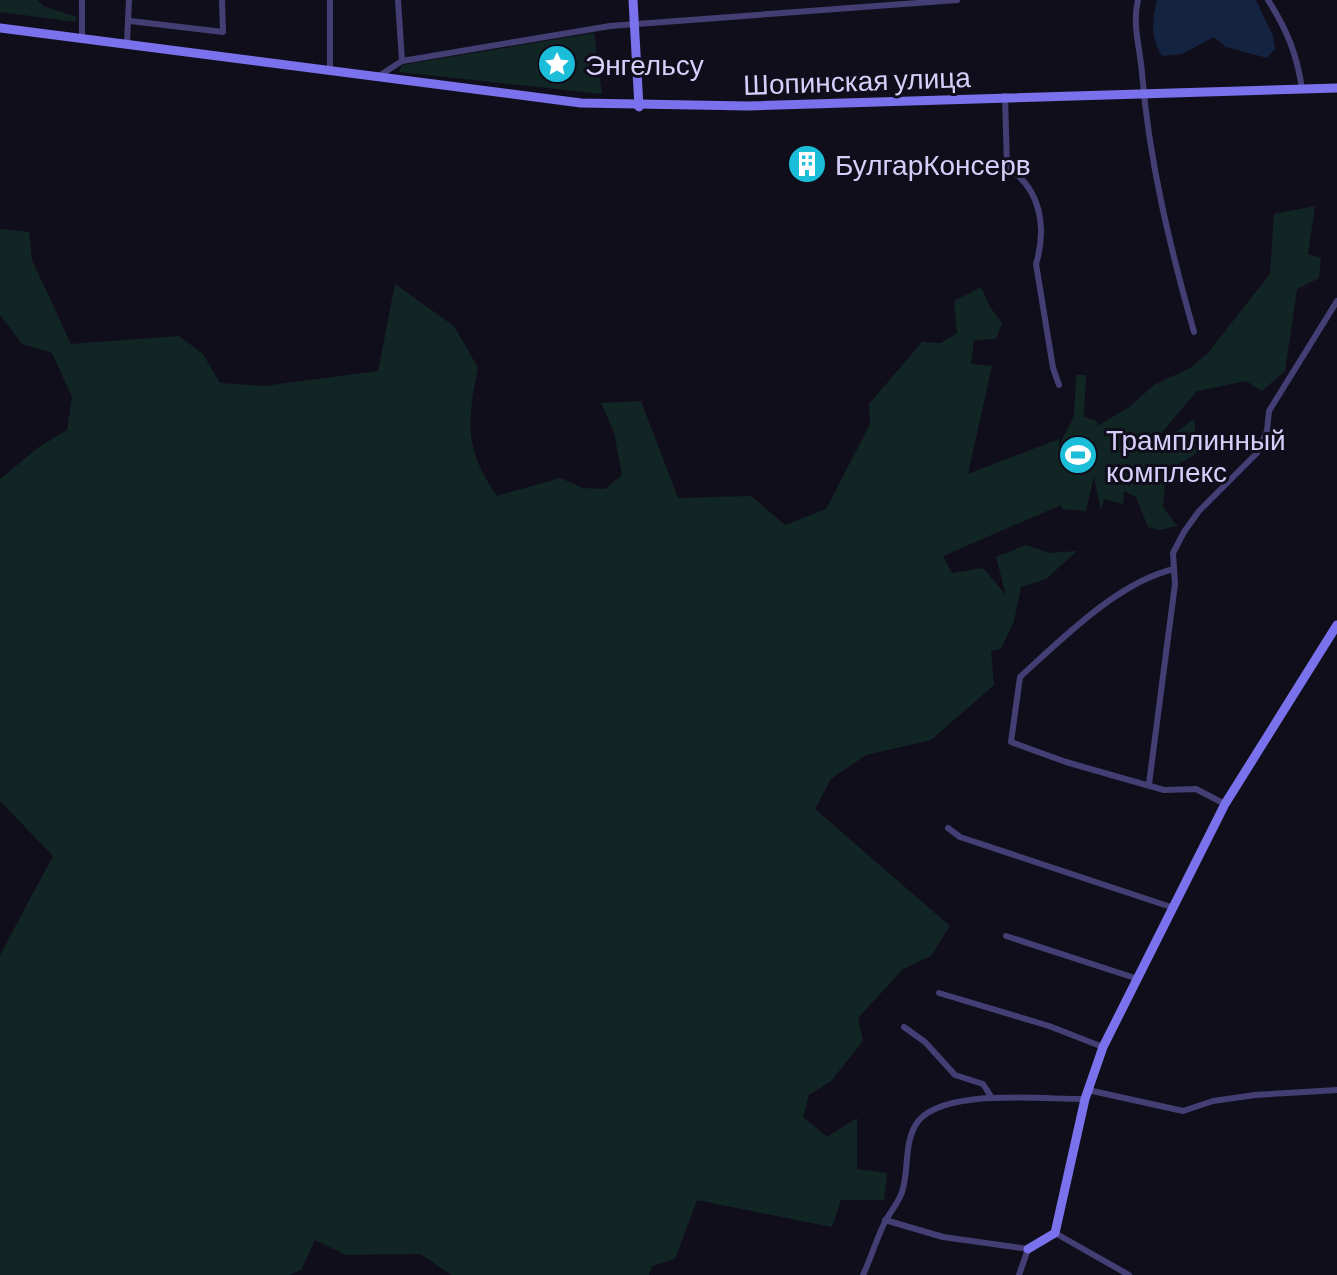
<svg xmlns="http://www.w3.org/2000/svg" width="1337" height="1275" font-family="Barlow,sans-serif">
<rect width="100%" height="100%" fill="#110e1c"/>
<g fill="#122525">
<path d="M0,0h38l5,6 34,11 -2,5 -75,-10z"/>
<path d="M594,33l8,61 -203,-22 3,-7z"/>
<path d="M1315,206l-7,48 13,4 -2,20 -22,11 -12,82 -23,20 -16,-10 -49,10 -40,47 15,-3 22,-16 3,34 -31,19 -3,35 14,19 -18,4 -11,-3 -12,-30 -12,-6 -1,13 -19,-5 -3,12 -7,-35 -8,35 -24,-2 -1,-4 -118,51 9,17 31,-5 23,27 -10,-38 30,-12 23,8 28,-2 -31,28 -25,8 -7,34 -13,28 -10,2 3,34 -63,55 -65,15 -35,24 -16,30 135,117 -19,30 -28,13 -45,49 5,23 -32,40 -22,14 -6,22 24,20 30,-19v51l30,4 -3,27h-43l-9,27 -135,-27 -22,59 -23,7 -3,9h-197l-32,-21 -74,1 -31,-15 -14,30 -12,5h-289v-320l53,-99 -53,-55v-322l39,-32 28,-17 5,-33 -20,-44 -30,-9 -22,-29v-86l29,3 3,28 39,84 108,-8 24,18 17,29 44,3 114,-15 17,-87 59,42 24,42c-11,53 -14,81 19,128l63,-18 23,10 22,1 17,-14 -8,-43 -13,-29 40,-2 37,97 73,-2 34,29 41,-16 44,-85 -1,-20 53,-62 19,1 16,-10 -3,-32 27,-14 9,20 12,16 -6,16 -22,1 -3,24 21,2 -24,108 91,-35 1,12 2,-12 12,-23 2,-41h10l-2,42 13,4v5l31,-18 26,-23 36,-17 17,-14 63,-80 4,-60z"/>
</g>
<path fill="#142440" d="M1157,0h99l17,36 2,13 -8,9 -41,-11 -12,-10 -32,17 -20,2c-12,-20 -10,-34 -5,-56z"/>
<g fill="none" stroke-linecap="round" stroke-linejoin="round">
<g stroke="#433f75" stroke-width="6">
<path d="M330,0v70"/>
<path d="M398,0l4,61"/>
<path d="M1138,0c-6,24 2,48 4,73 7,88 28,174 52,259"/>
<path d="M1268,0c19,30 29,54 34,89"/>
<path d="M130,21l93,11 -1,-32"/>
<path d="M82,37v-37"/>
<path d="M127,42l2,-42"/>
<path d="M379,76l23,-15 208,-35 347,-26"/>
<path d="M1005,96l2,71c34,22 40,60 29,97l17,104 6,17"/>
<path d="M1174,569c-56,13 -112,70 -154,108l-9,65 55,20 98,28 32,-1 29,15"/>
<path d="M1149,784l26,-200 -2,-31 11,-21 15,-21 58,-58 10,-22 2,-20 68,-110"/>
<path d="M948,828l12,9 214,71"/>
<path d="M1006,936l132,43"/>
<path d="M939,993l110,33 54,21"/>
<path d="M904,1027l21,15 30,33 28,9 9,14"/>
<path d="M1088,1090l95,21 30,-10 42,-6 82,-5"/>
<path d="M885,1220l58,17 85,12 -9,26"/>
<path d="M1055,1233l74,42"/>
<path d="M863,1275c8,-17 13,-35 21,-51 5,-11 14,-20 18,-32 7,-21 2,-46 13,-66 21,-40 131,-26 170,-27"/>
</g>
<g stroke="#7a72ed" stroke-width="9">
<path d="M633,0l6,107"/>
<path d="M0,28l581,75 167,3 589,-18"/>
<path d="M1028,1249l27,-16 30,-134 18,-52 122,-243 112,-179"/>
</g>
</g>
<defs>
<symbol id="sight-disc" viewBox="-11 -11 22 22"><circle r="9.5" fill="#1bbdd9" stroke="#110e1c"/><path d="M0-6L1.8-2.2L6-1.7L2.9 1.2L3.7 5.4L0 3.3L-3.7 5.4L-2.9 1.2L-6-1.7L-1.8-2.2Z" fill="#fff"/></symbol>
<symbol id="building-disc" viewBox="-11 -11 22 22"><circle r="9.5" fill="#1bbdd9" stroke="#110e1c"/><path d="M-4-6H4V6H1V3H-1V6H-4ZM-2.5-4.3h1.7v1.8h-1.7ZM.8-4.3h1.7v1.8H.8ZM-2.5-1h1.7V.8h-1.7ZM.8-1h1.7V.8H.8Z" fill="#fff"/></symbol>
<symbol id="stadium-disc" viewBox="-11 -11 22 22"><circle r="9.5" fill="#1bbdd9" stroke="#110e1c"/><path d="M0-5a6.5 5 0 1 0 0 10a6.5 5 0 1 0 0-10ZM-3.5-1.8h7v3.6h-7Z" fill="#fff"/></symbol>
</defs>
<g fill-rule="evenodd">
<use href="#sight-disc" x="535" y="42" width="44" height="44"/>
<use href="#building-disc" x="785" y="142" width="44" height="44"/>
<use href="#stadium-disc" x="1056" y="433" width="44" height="44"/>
</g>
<g text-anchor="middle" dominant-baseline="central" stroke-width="6" stroke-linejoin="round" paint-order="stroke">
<g font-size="28" fill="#d6cff9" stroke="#110e1c" text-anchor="start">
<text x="585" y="64">Энгельсу</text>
<text x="835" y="164">БулгарКонсерв</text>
<text x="1106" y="439">Трамплинный<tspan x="1106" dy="32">комплекс</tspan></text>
</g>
<g font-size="28" fill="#d6cff9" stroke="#110e1c">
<text transform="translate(857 80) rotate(-2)">Шопинская улица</text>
</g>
</g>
</svg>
